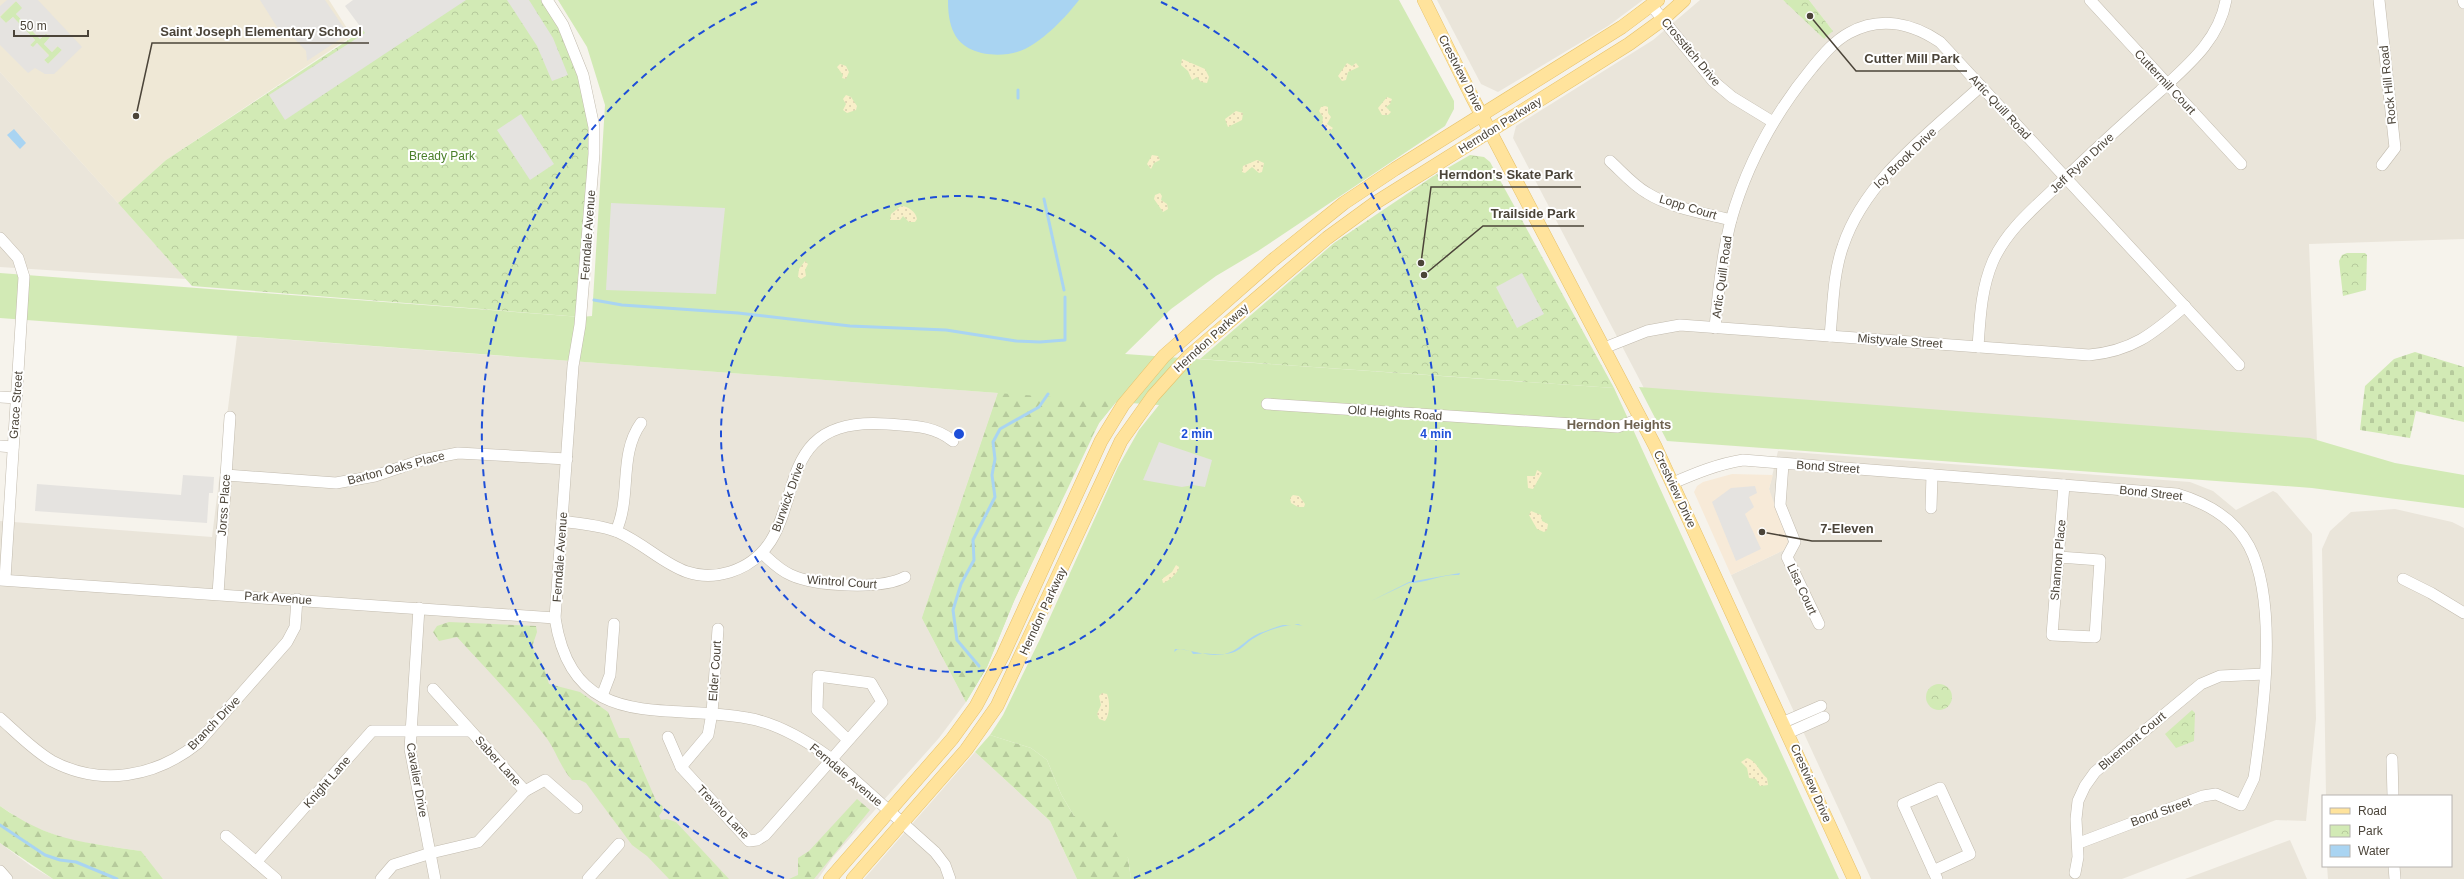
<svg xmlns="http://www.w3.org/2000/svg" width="2464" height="879" font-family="Helvetica,sans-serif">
<defs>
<pattern id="forest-firs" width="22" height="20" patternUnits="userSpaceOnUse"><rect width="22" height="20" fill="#d2eab5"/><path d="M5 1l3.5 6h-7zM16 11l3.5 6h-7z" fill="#b6ca9c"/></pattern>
<pattern id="sand-dots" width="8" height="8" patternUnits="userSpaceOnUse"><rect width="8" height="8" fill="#f9efc9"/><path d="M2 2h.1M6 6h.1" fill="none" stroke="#d7cead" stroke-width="1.8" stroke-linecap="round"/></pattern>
<pattern id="cemetery-stones" width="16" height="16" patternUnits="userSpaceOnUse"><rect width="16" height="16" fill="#d2eab5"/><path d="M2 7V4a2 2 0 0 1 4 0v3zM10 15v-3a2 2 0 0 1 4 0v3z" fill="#b6ca9c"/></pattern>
<pattern id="park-crowns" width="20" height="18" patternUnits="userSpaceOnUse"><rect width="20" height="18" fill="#d2eab5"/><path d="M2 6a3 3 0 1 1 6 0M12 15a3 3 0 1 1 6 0" fill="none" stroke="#b6ca9c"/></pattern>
</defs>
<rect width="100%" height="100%" fill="#f6f3ec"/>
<g fill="#eae5da">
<path d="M1437,0h206l-35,26 -110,66 -17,-8z"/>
<path d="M1700,0h83l41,39 9,-8 -24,-31h655v239l-155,5 8,198 -671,-50 -133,-254 3,-12 137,-86z"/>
<path d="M0,72l118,131 68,76 -186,-12z"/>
<path d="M237,336l761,57 -76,225 44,84 -27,36 -106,119 -15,22h-655l-23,-28 -72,-11 -39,-15 -29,-19v-285l212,16z"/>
<path d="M1778,451l412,31 23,9 23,19 37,-19 4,2 35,41 4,185 -10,102 -30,-1 -154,59h-251l-140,-304 53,-25 -15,-61z"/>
<path d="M2395,509l57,13 12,6v351h-136l-1,-13h124v-70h-125l-4,-247 8,-18 21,-19z"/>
<path d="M975,752l75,69 27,58h-213z"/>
<path d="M2290,840l17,39h-122z"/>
<path d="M0,843l31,23 22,13h-53z"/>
</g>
<path fill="#f7ead8" d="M1732,474l41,1 -4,14 19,53 -4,8 -53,25 -37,-83 3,-6 6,-4z"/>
<path fill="#efe8d6" d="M0,0h329l23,36 -186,124 -48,43 -118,-131z"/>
<g fill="#d2eab5">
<path d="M558,0h841l55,101v8l-9,17 -187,125 -42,25 -45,33 -46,45 489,34 225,491h-708l-3,-21 -54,-42 -13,-22 -14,-34 -16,-12 -41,-13 13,-20 38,-78 77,-170 21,-37 20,-25 -43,-3 -17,21 -85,178 -27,66 -21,35 -44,-84 76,-225 -998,-75v-45l581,44 11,-1 13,-211 -18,-58z"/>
<path d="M16,1l7,7 -7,6 24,25 6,-6 4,5 -6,6 8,8 6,-6 4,4 -14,14 -4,-4 5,-5 -12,-12 -4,5 -3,-3 5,-5 -22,-23 -7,6 -6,-6z"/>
<path d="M1639,387l671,51 85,25 69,12v33l-152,-20 -645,-47z"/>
</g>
<g fill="url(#forest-firs)">
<path d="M998,393l118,9 -17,21 -10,19 -75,159 -27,66 -21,35 -44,-84z"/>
<path d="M449,622l87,4 1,6 -5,15 12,20 5,17 31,8 28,20 11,26h10l28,65 5,2 1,5 -4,6 2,4 6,-1 9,3 53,57h-60l-22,-23 -15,-11 -46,-62 -6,-3h-8c-12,-13 -16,-30 -27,-44 -27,-35 -59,-67 -88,-99l-18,4 -6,-9 4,-6z"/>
<path d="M990,735l41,13 16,12 14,34 13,22 35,3 19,39 3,21h-54l-27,-58 -75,-69z"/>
<path d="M857,799l13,11 -56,69h-25l9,-4v-17l11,-7z"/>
<path d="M0,806c50,35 82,36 141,45l22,28h-110l-53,-36z"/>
</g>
<g fill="url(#sand-dots)">
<path d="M1182,59l23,10 4,8 -2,6 -6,-1 -4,-5 -5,3 -4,-9 -7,-6z"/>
<path d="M1347,63l5,3 4,-3 3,4 -11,5 -2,8 -4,1 -4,-5z"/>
<path d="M840,64l6,2 3,6 -3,7 -4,-1 1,-3 -6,-8z"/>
<path d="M846,95l5,2 6,9 -1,4 -9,3 -4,-3 3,-6 -3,-5z"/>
<path d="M1387,97l5,2 -2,5 -4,3 5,5 -3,3h-6l-4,-7z"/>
<path d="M1325,106l3,1v6l3,4 -4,7 6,4 -3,3 -6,-2 -2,-3 1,-9 -4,-6 2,-4z"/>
<path d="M1236,111l7,2 -1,7 -14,7 -3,-8z"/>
<path d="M1152,155l6,1 2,4 -6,3 -3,6 -4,-5z"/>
<path d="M1257,160l7,3 -2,9 -3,1 -7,-6 -7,6 -3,-1 1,-6z"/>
<path d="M1160,193l2,3 -1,4 6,4 1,5 -5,3 -9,-13 1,-4z"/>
<path d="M901,206c7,0 15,6 16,13l-2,3h-6l-6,-6 -3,4h-10l1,-6z"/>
<path d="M805,261l3,3 -3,6 1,6 -5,3 -3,-2 1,-8z"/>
<path d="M1537,470l5,3 -9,16 -5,-1 -1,-12h8z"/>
<path d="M1293,495l6,1 6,8 -1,3h-6l-7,-4 -1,-5z"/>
<path d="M1531,511l10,4 1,6 6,3 -1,6 -3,2 -7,-3 -8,-14z"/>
<path d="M1176,565l3,2c0,5 -11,15 -16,16l-1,-4 10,-7z"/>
<path d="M1102,693l5,1c3,7 3,21 -2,27l-6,-2 -2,-5 4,-9 -2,-9z"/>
<path d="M1747,758c10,3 12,14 20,20l1,7 -8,1 -4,-7 -7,-1 -2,-10 -6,-6z"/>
</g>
<path fill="url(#cemetery-stones)" d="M2415,352l49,15v55l-48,-11 -6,27 -50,-8 5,-44 29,-27z"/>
<g fill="url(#park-crowns)">
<path d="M409,0h138l44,109 -10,208 -389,-31 -74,-83 48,-43z"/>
<path d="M1783,0h26l24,31 -9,8z"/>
<path d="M1470,155l14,2 6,5 124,226 -414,-29 134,-116 98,-66z"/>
<path d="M2347,253h18l2,2 -1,35 -23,6 -4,-35 3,-6z"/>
<circle cx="1939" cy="697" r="13"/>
<path d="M2192,710l3,3 -1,28 -18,7 -11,-14z"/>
</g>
<g fill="#e5e3e0">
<path d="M7,0h31l44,47 -28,27h-9l-10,-6 -7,5 -28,-28v-28l6,6 7,-6 22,23 -5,5 3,2 4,-4 12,13 -5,4 4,4 14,-14 -5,-4 -5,6 -8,-8 6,-7 -4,-3 -6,5 -24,-25 6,-6 -6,-7 -16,15v-10z"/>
<path d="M260,0h65l23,34 -41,27 -1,-10 -19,-20 -5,4z"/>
<path d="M353,0h113l-181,120 -16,-25 96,-62 -20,-27z"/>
<path d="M507,0h22l24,38 15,37 -16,6 -15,-35z"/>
<path d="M521,114l33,50 -24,16 -33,-50z"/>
<path d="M611,203l114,5 -9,86 -110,-4z"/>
<path d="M1522,273l22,41 -27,14 -21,-41z"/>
<path d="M1159,442l53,18 -7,27 -12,-2 -11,2 -39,-7z"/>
<path d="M183,475l31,2 -1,16h-4l-2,30 -172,-12 2,-27 144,11z"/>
<path d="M1755,486l2,7 -8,4 5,10 -9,7 16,35 -25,12 -24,-59 19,-14z"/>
</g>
<g fill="#a9d4f2">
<path d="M948,0h131c-13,17 -34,39 -54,49 -21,10 -60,8 -71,-16 -5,-10 -6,-22 -6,-33z"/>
<path d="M14,129l12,14 -6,6 -13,-14z"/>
<path d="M1460,573l-1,2c-18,-1 -32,8 -50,8l-38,18 38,-19z"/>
<path d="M1298,624l5,2c-13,-4 -36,4 -47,11 -10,5 -15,14 -25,16 -10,3 -24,-1 -38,1l-2,-3 -13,-2 -4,3 1,-3c13,0 25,5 39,6 25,1 30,-18 49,-23 5,-2 15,-6 20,-7 6,0 10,1 15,-1z"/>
</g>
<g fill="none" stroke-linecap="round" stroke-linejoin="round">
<g stroke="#a9d4f2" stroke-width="3">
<path d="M1018,90v8"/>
<path d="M1044,199l20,91"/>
<path d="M594,300l28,5 116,8 112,13 96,4 70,11 24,1 25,-2v-43"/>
<path d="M979,666l-22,-26 -4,-30 8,-26 13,-24 -1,-20 22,-43 -3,-22 3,-16 -2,-17 7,-13 39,-22 9,-13"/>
<path d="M0,825l45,30 15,5 16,2 41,17"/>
</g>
<defs>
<g id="minor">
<path d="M547,0l16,25 20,50 11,52v27l-14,171 -7,41 -18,252c18,117 110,84 192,100 30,5 57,21 82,39l106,95 10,13 5,14"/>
<path d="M2090,0l151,164"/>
<path d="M2379,0l16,148 -13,17"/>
<path d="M2463,0l1,3"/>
<path d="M1651,5l62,76 19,16 41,25"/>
<path d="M1610,161c12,11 23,24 37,32 24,15 57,20 84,27"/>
<path d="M0,238l18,20 6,19 -19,302"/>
<path d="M1715,328c3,-37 7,-73 16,-108 16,-56 44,-107 81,-152 10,-12 22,-27 37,-35 31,-17 63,-10 91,9l299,323"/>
<path d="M1830,336c3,-30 3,-62 13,-90 22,-67 88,-114 138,-160"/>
<path d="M1978,347c2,-29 3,-58 15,-86 14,-31 40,-52 64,-75 34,-33 68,-64 103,-95 28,-26 59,-51 66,-91"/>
<path d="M1604,348l43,-17 33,-6 409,30c43,-4 64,-21 96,-49"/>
<path d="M0,397l17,1"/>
<path d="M1267,404l351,23 23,-9"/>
<path d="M0,446l13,1"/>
<path d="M1783,464l-3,41 15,37 -8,15 32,67"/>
<path d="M226,475l110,8 39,-7 47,-16 36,-7 109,6"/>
<path d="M1673,483c23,-10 45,-19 70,-23l434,34c30,9 57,24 72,52 30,57 14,170 5,232l-13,27 -25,-11 -13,2 -124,47"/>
<path d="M1931,508l1,-33"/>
<path d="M562,521c19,3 39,4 56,11 40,18 63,55 112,40 91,-29 23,-158 157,-148 24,2 46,1 66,17"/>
<path d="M616,531c16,-35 2,-76 25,-108"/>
<path d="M762,553c9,8 17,17 29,22 24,11 90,15 114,2"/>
<path d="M2059,557l41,3 -5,77 -43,-2 12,-150"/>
<path d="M2403,579l28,14 33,20"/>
<path d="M0,580l555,38"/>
<path d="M218,594l12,-177"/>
<path d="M419,608l-9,141 25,130"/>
<path d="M602,696l8,-21 4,-51"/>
<path d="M0,718c17,15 33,32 52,43 49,26 104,16 146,-18l89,-101 8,-15 2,-28"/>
<path d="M1784,722l37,-16"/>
<path d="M1788,733l36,-16"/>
<path d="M668,737l13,30 68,74 8,-1 8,-5 117,-133 -11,-19 -53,-7 -1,34 31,30"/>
<path d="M2392,759l1,37"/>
<path d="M681,767l27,-32 4,-22 6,-84"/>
<path d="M525,791l20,-11 32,28"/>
<path d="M226,836l50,43"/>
<path d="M256,862l116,-131h98"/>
<path d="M2394,866l1,13"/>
<path d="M0,871l7,8"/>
<path d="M1933,871l37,-17 -30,-66 -37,16 34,75"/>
<path d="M2075,873l3,-16 -2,-38 2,-18 7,-15 10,-14 106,-88 19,-8 45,-2"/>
<path d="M381,879l12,-14 38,-12 47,-11 47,-51 -92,-102"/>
<path d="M588,879l31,-35"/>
</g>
<g id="major">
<path d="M1424,0l47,95 184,351 199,433"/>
<path d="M830,879l122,-140 24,-33 27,-51 98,-214 22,-36 41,-49 109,-96 71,-57 51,-34 227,-142 36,-27"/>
<path d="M853,879l113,-129 31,-44 124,-265 32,-45 36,-40 138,-118 48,-35 254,-159 33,-24 22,-20"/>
</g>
</defs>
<use href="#minor" stroke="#c2bbae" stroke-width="12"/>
<use href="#major" stroke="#e6c16a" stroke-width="14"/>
<use href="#minor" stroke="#fff" stroke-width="11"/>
<use href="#major" stroke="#ffe39c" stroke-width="13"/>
</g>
<g fill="none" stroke="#1d4ed8" stroke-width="2" stroke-dasharray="7 5">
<circle cx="959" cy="434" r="238"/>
<path d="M784 878A477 477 0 0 1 757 2M1161 2A477 477 0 0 1 1134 878"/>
</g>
<g text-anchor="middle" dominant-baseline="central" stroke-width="4" stroke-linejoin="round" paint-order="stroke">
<g font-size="12" fill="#4b4439" stroke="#fff">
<text transform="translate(1691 52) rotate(50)">Crosstitch Drive</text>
<text transform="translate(1461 73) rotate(63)">Crestview Drive</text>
<text transform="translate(2165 82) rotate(47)">Cuttermill Court</text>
<text transform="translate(2388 85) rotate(-96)">Rock Hill Road</text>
<text transform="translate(2000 107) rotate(47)">Artic Quill Road</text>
<text transform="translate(1500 125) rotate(-32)">Herndon Parkway</text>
<text transform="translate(1905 158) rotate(-44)">Icy Brook Drive</text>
<text transform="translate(2082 163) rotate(-43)">Jeff Ryan Drive</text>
<text transform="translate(1688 207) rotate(17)">Lopp Court</text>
<text transform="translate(588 235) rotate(-86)">Ferndale Avenue</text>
<text transform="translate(1722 277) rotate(-82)">Artic Quill Road</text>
<text transform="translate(1211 338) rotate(-42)">Herndon Parkway</text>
<text transform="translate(1900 341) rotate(4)">Mistyvale Street</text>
<text transform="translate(16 405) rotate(-86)">Grace Street</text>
<text transform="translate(1395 413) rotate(4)">Old Heights Road</text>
<text transform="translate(1828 467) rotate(4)">Bond Street</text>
<text transform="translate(396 468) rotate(-15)">Barton Oaks Place</text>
<text transform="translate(1675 489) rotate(65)">Crestview Drive</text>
<text transform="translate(2151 493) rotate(6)">Bond Street</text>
<text transform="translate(788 497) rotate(-70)">Burwick Drive</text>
<text transform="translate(224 505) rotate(-86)">Jorss Place</text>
<text transform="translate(560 557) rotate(-86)">Ferndale Avenue</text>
<text transform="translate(2058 560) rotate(-85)">Shannon Place</text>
<text transform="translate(842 582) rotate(4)">Wintrol Court</text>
<text transform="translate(1802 589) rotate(65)">Lisa Court</text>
<text transform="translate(278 598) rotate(4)">Park Avenue</text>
<text transform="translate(1043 611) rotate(-65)">Herndon Parkway</text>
<text transform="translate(715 671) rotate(-86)">Elder Court</text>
<text transform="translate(214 723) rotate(-46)">Branch Drive</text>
<text transform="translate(2132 741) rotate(-40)">Bluemont Court</text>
<text transform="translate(498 761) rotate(48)">Saber Lane</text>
<text transform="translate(846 775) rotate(40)">Ferndale Avenue</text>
<text transform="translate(417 780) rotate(80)">Cavalier Drive</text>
<text transform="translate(327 782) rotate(-49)">Knight Lane</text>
<text transform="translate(1811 783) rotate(66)">Crestview Drive</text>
<text transform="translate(723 812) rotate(46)">Trevino Lane</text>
<text transform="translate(2161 812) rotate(-20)">Bond Street</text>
</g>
<g font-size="12" fill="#4a7f2a" stroke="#fff">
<text x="442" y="156">Bready Park</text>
</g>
<g font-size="13" font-weight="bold" fill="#6e6250" stroke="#fff">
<text x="1619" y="424">Herndon Heights</text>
</g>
</g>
<circle cx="959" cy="434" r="6" fill="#1d4ed8" stroke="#fff" stroke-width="2"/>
<g font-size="12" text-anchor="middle" font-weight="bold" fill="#1d4ed8" stroke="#fff" stroke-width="4" stroke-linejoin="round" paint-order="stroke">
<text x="1197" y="438">2 min</text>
<text x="1436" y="438">4 min</text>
</g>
<path fill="none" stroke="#4b4439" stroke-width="1.5" d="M136 116L152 43H369M1810 16L1856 71H1967M1421 263L1431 187H1581M1424 275L1483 226H1584M1762 532L1812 541H1882"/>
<g fill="#4b4439" stroke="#fff" stroke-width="1.5">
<circle cx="136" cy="116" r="4"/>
<circle cx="1810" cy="16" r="4"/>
<circle cx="1421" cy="263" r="4"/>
<circle cx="1424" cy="275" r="4"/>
<circle cx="1762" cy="532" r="4"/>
</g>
<g font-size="13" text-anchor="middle" font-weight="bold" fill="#4b4439" stroke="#fff" stroke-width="4" stroke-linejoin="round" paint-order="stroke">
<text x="261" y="36">Saint Joseph Elementary School</text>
<text x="1912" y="63">Cutter Mill Park</text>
<text x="1506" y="179">Herndon's Skate Park</text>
<text x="1533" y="218">Trailside Park</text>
<text x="1847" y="533">7-Eleven</text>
</g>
<rect x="2322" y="795" width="130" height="72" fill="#ffffff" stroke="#b7b4b0"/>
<rect x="2330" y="808" width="20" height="6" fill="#ffe39c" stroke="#b7b4b0"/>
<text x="2358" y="815" font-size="12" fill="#4b4439">Road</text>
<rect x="2330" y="825" width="20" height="12" fill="url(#park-crowns)" stroke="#b7b4b0"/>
<text x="2358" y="835" font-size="12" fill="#4b4439">Park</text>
<rect x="2330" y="845" width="20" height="12" fill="#a9d4f2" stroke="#b7b4b0"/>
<text x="2358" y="855" font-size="12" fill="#4b4439">Water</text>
<path d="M14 30v6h74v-6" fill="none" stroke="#4b4439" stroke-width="2"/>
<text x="20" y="30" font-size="12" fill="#4b4439" stroke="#ffffff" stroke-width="3" paint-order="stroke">50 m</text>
</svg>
